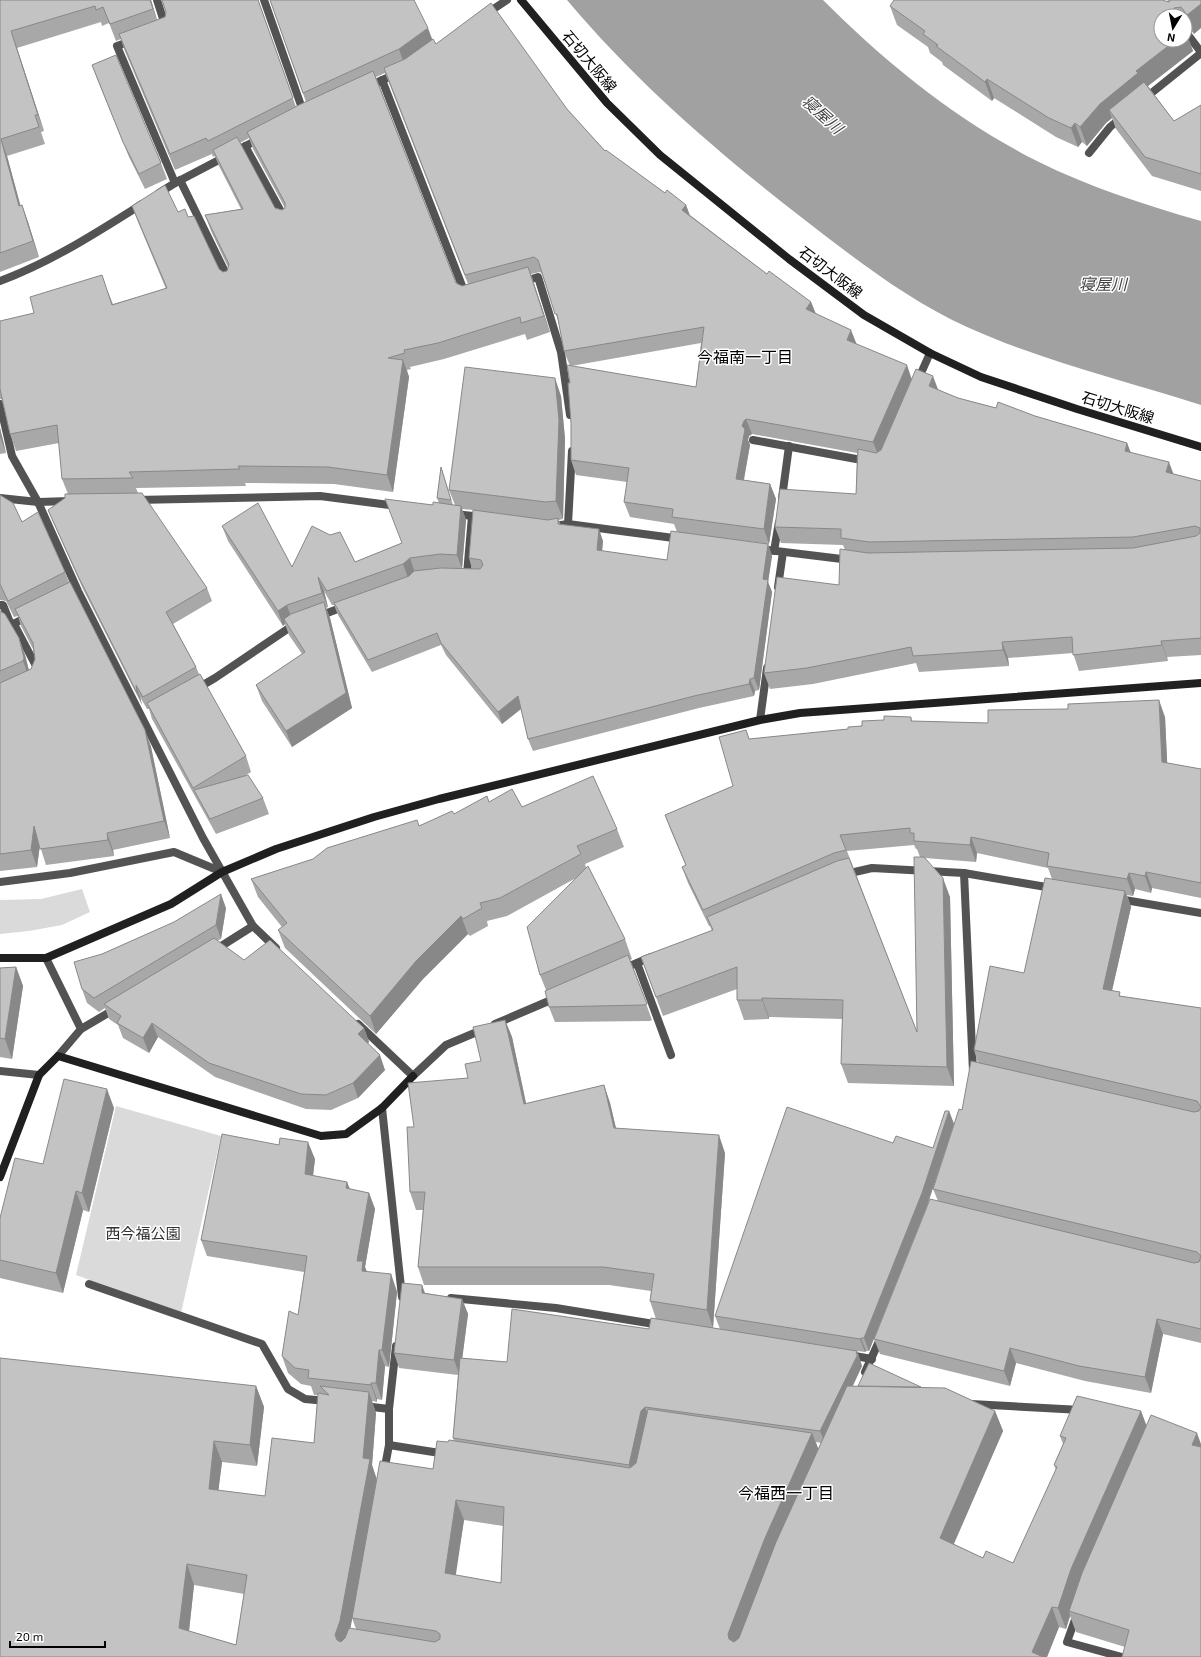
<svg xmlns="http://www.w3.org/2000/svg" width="1201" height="1657" font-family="'Exo 2','Noto Sans JP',sans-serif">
<rect width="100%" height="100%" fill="#fff"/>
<g fill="#dadada">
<path d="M82,889l8,23 -28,13 -33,6 -29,3v-34l41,-1z"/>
<path d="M116,1106l105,30 -40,177 -105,-38z"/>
</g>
<path fill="#a1a1a1" d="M567,0h256c63,63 133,120 214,161 52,26 108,44 164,60v184c-78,-25 -159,-44 -234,-78 -61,-28 -113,-69 -166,-110 -85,-66 -165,-135 -234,-217z"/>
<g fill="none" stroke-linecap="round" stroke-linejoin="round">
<g stroke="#535353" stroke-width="8">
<path d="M782,498l7,-52"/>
<path d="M774,551l5,-29"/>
<path d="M0,605h3l8,20 18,-9"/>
<path d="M14,624l22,42 1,5"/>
<path d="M637,963l34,92"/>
<path d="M89,1284l173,60 26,45 17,10 22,2"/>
<path d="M364,1406l25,3"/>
</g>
<g stroke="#535353" stroke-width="8">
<path d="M157,0l9,28"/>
<path d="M264,0l40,114"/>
<path d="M486,14l21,-14"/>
<path d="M1185,31l16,21"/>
<path d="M131,41l-14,5 58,137"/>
<path d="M382,80l84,216"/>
<path d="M369,86l27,-12"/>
<path d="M1144,99l57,-46"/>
<path d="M245,146l40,73"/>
<path d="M1089,153l21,-26 11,-9"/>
<path d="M180,180l49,100"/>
<path d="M159,193l16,-10 84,-44"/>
<path d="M0,281c51,-19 96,-48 142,-77"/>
<path d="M522,282l16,-5 23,75 9,63"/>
<path d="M918,380l12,-27"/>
<path d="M0,404l12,52 26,46 40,89 125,247 50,88 23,22"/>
<path d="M753,440l114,21"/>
<path d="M0,498l38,4 32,-1"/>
<path d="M136,500l184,-4 77,10"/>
<path d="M454,514l29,3"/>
<path d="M568,524l4,-73"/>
<path d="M554,526l14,-2 113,15"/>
<path d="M760,549l90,11"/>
<path d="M467,574l5,-58"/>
<path d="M778,587l5,-35"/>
<path d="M319,616l27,-10"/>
<path d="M196,689l19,-11 80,-54"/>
<path d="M760,720l7,-52"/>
<path d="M964,873l9,198"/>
<path d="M846,874l26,-6 92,5 88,15"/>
<path d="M0,882l70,-9 104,-21 48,20"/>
<path d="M1119,899l82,14"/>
<path d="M215,950l38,-24"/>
<path d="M46,958l35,71 -23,27"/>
<path d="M623,969l28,-12"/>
<path d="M358,1024l55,52 33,-31 38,-16"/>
<path d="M495,1024l63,-27"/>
<path d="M81,1029l34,-20"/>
<path d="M0,1071l39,4"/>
<path d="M382,1108l20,189"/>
<path d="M451,1298l105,10 104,17"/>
<path d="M849,1355l23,4"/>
<path d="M865,1372l16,-35"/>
<path d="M971,1404l110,6"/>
<path d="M389,1445l57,9"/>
<path d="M384,1472l5,-27v-36l7,-63"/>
<path d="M1077,1614l-10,28 55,15"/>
</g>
<g stroke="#202020" stroke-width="8">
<path d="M521,0l86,103 53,52 129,104 75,56 66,38 51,24 96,32 124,38"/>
<path d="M0,958h46l125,-54 51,-32 54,-23 98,-32 65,-18 321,-79 40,-7 401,-30"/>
<path d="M0,1177l39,-102 19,-19 263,80 25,-2 36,-26 31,-32"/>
</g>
</g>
<g fill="#a8a8a8" fill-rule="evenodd">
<path d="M0,0h151l6,20 8,-3 1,-5 -4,-12h97v2l37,105 10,-5 -36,-102 162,39 4,5 131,65 38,42 60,42 21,12 4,10 77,59 44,28 5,12 40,30 56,35 46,19 38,10 39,8 92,27 4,10 42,21 28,7v174l-34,2 1,4 -89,10 -6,-18 -65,5 1,8 -90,6 -3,-9 -103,21 -43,5 -6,-16 75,-88 6,-35 -2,-5 -62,-2 -6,-16 81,-33 1,-41 -105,-19 -3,2 -1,4 2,5 -6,35 26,4 6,15 -7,45 -38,-5 37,5 4,12 -4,26 4,10 -13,98 -4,1 -1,5 -55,12 -166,43 -5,-12 -7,-30 -19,15 -56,-69 -5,-10 -69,27 -34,-57 -4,-10h-2l-8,-14 4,16 -2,1 4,10 22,90 -60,39 -30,-46 -6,-16 46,-31 -13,-19 -4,-11 -2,2 -55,-85 -6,-15 70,41 63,-5 47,-19 31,-38 6,-2 -2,-5 4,-31 12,38h2l-6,-15 112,-94 4,43 -2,80 -4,1 1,4 43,17 -1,10 65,9 10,-28 -3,-8 -44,-7 -6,-15 3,-20 -51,-7 -5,-15v-37l-1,-57 -6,-15 -4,-25 -18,-52 -2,-2 -9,2 19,58 -23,8 -2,-6 -81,25 -34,8 1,2 -4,1 2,7 -16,115 -59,-8 -89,-1 1,3 -110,2 2,5 69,95 5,13 -39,23 23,43 3,7 47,82 5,16 -8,5 20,21 6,16 -53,20 -64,-115 -3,-10h-2l-7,-12 2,8 -59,-116 -30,-67 -5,-12 17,-12 3,-4 -6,-15 -3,-36 -43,8 -6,-17 -8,-34 -1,-1h-1v-78l34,-8 74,-21 5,12 53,-15 -28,-67 -6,-16 46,6 10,5 31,52 4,3 4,-1 1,-4 -17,-36 -6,-16 36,-6 -22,-43 -4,-10 -2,1 -1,-3 -37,16 -51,-121 -3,-10 -5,2 -7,-18 -7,3 -1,-4 -84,26 27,83 -3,1 4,12 -38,12 13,49h2l6,17 11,35 -39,15zM385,73l4,10 79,201 -6,2 -6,-3 -80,-206zM249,138l4,11 32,59 -3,2 -7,-2 -35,-65zM701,343l-5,44 -125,-21zM462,509l11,1 -4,48 3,11 -10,-1 4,-48z"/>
<path d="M1167,0h34l-7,34 -7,-8h-2v-10h-24l25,16 7,19 -45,35 26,35 27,-16v86l-49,-15 -36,-47 -4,-11 -6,5 -19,23 -5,-4 -4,5 -22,-10 -62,-39 -2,3 -49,-36 -1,-3 -12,-9 -2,-6 -31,-22 -7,-19 272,-5 7,1z"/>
<path d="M92,65l69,98 6,16 -22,10 -16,-32 -31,-76z"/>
<path d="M0,428l6,25 -6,1z"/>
<path d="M0,495l65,77 4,10 76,148 6,17 19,91 -57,12 1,6 -68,9 -6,-19 -3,21 -37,4v-260l19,27 6,17 4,15 2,-1 4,-10 -2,-10 -12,-23 -3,-10 -4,1 -8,-16 -6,-1z"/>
<path d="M911,717l1,4 76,2 177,-6 2,46 34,6v129l-49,-10 -1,5 -16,-4 -2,7 -6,-1 4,12 -19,83 9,6 80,12v335l-38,-9 -12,59 -66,-12 -69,-18 -6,23 -130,-32 -6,-15 64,-138 -5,-12 29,-79 16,-47 -4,-13 50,-77 28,-94 -4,-11 -71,-15 -1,9 -51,-4 25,39 4,189 -106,-3 -7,-19 1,-45 -73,-2v2l-25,1 -7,-20v-11l-74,27 -22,-59 71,-26 -2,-5h-1l-21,-43 -6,-16 4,-1 -15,-35 -6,-16 68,-29 13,-56 3,9 99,-10 36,-9zM914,845l2,4h1l3,8 -3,175 -70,-181z"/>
<path d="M489,802l33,5 95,22 7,18 -39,17 1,3 39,72 7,20 -2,1 22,60 -2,1 -95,1 -6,-15 -3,-17 -6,-15 36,-97 -69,38 -20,5 1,5 -18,10 -2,-2 -45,45 -47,55 -91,-86 -7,-18 4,-3 -24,-30 -7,-18 168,-53z"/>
<path d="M226,908l-5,31 -4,2 27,19 120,68 5,14 -1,2 17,26 -27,28 -27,12 -25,-1 -91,-32 -57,-40 -9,16 -26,-15 -5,-13 -9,-6 -4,-11 -6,4 -12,-9 -5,-14 20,-35z"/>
<path d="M16,967l7,19 -11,73 -12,-2v-89z"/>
<path d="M505,1020l7,17 14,67 78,-19 6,18 6,25 109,25 -12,175 7,1 -5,-13 178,-173 40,5 16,-37 5,13 -27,82 -58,145h-3l-1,1 -8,-1 5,15 -9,20 68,1 74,24 8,20 -49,113 29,14 30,5 43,-93 -2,-5 9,-21 -3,-8 81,-25 5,15 55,18 -76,203 -49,-15 -6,-16 -4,13 -7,-2 -12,30h-1047l256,-271 8,21 -7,59 -35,-4 -4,29 47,5 49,-53 4,-48h-4l-3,-9 -10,-2 -13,-11 -6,-17 16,-41 6,-43 -97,-16 -6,-16 114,-81 -2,17 34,6 3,7 19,4 6,16 -10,58 2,5 24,2 6,17 -8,76 -4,-1 -3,34 -5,-1v3l-5,-1 4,12 -4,52 5,15 56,-11 15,-27 6,-1 -1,-3 5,-63 -59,-7 -5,-15 31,-60 37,6 6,15 -6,44 45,4 142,-33 7,-10 -6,-18 1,-10 -42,-6h-185l-6,-18 5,-57h-7l-6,-18 4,-65 54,-49 13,-17zM816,1442l5,1 -3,6zM464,1520l39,6 -2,57 -46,-8zM194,1585l50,9 -8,51 -47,-14zM352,1618l4,11h-6z"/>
<path d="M114,1108l-25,104 -6,-2 -20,83 -63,-15v-60l43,-54z"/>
</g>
<g fill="#888">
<path d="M150,0h1l8,26z"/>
<path d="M1201,4v24l-7,6 -7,-19z"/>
<path d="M1174,8l3,8h-3z"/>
<path d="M428,28l6,16 -30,20 -5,-15z"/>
<path d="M11,31l6,17 27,83 -6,-16z"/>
<path d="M1186,32l7,19 -49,38 -35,21 3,8 -6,5 -19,23 -7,-19 20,-23 36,-33 40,-31h9v-7z"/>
<path d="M987,79l7,19 -2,3 -7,-19z"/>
<path d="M1075,123l7,19 -4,5 -7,-19z"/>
<path d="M1,139l6,17 18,66 -6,-16z"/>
<path d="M22,205l6,17 11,35 -6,-16z"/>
<path d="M686,205l5,15 -9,-10z"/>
<path d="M528,267l6,17 16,48 -6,-16z"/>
<path d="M811,302l6,15 -11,-8z"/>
<path d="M851,330l6,15 -10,-5z"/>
<path d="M403,360l6,17 -16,115 -6,-17z"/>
<path d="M907,365l5,15 -33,77 -6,-15z"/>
<path d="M933,376l6,16 -10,-6z"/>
<path d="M555,378l6,18 4,43 -2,80 -7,-18z"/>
<path d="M746,419l6,15 -3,2 -1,4 2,5 -9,49 -5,-15 6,-53 2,-5z"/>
<path d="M0,428l6,25 -6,-16z"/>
<path d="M1127,443l6,16 -8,-8z"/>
<path d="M1169,462l6,16 -9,-6z"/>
<path d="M770,484l6,15 -7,45 -5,-15z"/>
<path d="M461,506l5,14 -4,49 -5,-14z"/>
<path d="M599,529l4,12 -2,21 -4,-12z"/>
<path d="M768,544l4,12 -4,26 4,10 -13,98 -5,-12 9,-99z"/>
<path d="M410,558l5,15 -7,5 -5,-14z"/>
<path d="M318,577l6,14 4,16 -6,-14z"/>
<path d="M324,602l6,16 22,90 -60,39 -6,-16z"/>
<path d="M287,605l5,15 -8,-1 1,5 -2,2 -5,-15z"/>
<path d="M19,638l6,17 5,20 -1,3 -6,-17z"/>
<path d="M1161,641l6,16 1,4 -6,-16z"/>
<path d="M1002,642l6,16 1,8 -6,-16z"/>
<path d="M750,679l5,12 -1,5 -5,-12z"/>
<path d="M136,685l4,12 2,8 -5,-12z"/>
<path d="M518,696l4,12 -20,16 -4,-12z"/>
<path d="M1159,700l6,17 3,62 -6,-17z"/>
<path d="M145,730l6,17 19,91 -6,-17z"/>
<path d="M34,826l6,17 -3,24 -6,-17z"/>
<path d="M107,833l6,17 1,6 -6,-16z"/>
<path d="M971,837l6,16 -1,9 -6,-17z"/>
<path d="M1146,872l6,16 -1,5 -6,-17z"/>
<path d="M1129,873l6,16 -2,7 -6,-17z"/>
<path d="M943,878l7,19 4,189 -7,-19z"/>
<path d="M1125,891l6,16 -22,97 -6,-15z"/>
<path d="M221,894l5,14 -5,31 -5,-14z"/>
<path d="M461,916l7,18 -45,45 -47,55 -6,-18 46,-55z"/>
<path d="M16,967l7,19 -11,73 -7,-20z"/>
<path d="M762,998l7,19v2l-7,-19z"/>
<path d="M505,1020l7,17 18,85 -6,-18z"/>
<path d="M152,1023l6,14 -9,16 -6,-15z"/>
<path d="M364,1028l5,14 -6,7 -5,-15z"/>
<path d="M380,1055l5,15 -27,28 -5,-15z"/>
<path d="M604,1085l6,18 10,43 -6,-18z"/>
<path d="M107,1089l7,19 -25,104 -7,-19z"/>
<path d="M949,1111l5,13 -27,82 -58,145 -5,-13z"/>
<path d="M719,1135l6,18 -12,175 -6,-18z"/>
<path d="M308,1142l7,17 -4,32 -6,-17z"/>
<path d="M347,1182l6,16 -7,-10z"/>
<path d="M76,1191l7,19 -20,83 -7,-20z"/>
<path d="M369,1193l6,16 -10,58 4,11 -1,10 -11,-27z"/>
<path d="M391,1274l6,19 -8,74 -7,-17z"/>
<path d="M422,1285l6,16 -6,-8z"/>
<path d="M462,1299l6,15 -8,62 -6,-16z"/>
<path d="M1157,1319l6,15 -12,59 -6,-16z"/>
<path d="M861,1338l5,13 -1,1 -5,-13z"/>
<path d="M1010,1348l6,15 -6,23 -6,-15z"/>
<path d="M379,1350l6,16 -3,34 -6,-17z"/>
<path d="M857,1351l5,15 -37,77 -5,-12z"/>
<path d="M371,1383l6,16v3l-6,-17z"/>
<path d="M256,1386l8,21 -7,59 -7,-21z"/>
<path d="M369,1392l7,21 -4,52 5,15 -29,162 -5,14 -6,-16 -2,-5 28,-177z"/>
<path d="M645,1407l4,12 -15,58 -5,-12 12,-54z"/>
<path d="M995,1411l8,20 -56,128 -7,-21z"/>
<path d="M1141,1411l8,21 -80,179 1,5 -4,13 -8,-21 13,-39z"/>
<path d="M812,1433l8,20 -84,204 -7,-18 -1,-5 37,-96z"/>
<path d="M1197,1433l4,11v18l-9,-17z"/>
<path d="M214,1441l8,21 -6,48 -7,-21z"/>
<path d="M456,1500l8,20 -11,74 -8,-21z"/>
<path d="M187,1564l7,21 -7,64 -8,-21z"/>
<path d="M1052,1607l7,20 -12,30h-13l-2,-5z"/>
</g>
<g fill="#c3c3c3" stroke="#888" fill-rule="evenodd">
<path d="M0,0h150l3,9 -43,15 -7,-17 -7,3 -1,-4 -84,25 27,84h-3l4,12 -38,12 18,67 3,-1 11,36 -33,12z"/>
<path d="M162,0h96l35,98 -85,43 -2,-3 -36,16 -51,-120 46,-17 1,-5z"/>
<path d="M270,0h144l14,28 -29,21 -96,44z"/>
<path d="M894,0h268l7,2 1,-2h31v4l-14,11 -6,-8 -7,1v8h-13v24h15l-40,31 2,2 -38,31 -20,23 -5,-4 -4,5 -22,-10 -62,-39 -2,3 -49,-36 2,-1 -15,-11 2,-3 -35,-25z"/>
<path d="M491,3l76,106 38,42 1,-1 59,43 2,-3 19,15 -4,5 85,64 2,-3 42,31 -5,7 45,21 -4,10 60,25 -34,77 -127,-23 -2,2 -2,5 3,3 -9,50 34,5 -6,45 -92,-12 1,-8 -49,-7 5,-34 -58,-8v-37l-3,-40h2l-3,-18 129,22 8,-60 -140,24 -7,-37h-2l-17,-54 -4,-3 -69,18 -81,-207 21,-9 28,-20 3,5z"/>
<path d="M116,55l45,108 -22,11 -16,-32 -31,-77z"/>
<path d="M373,71l83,212 6,3 66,-19 16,49 -23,7 -1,-6 -82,26 -34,7 1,3 -17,5 15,2 -16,115 -59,-8 -90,-1 2,3 -111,3 4,6 -71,1 -5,-54 -47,9 -10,-45v-68l34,-8 -4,-16 72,-22 10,30 55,-17 -35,-82 33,-21 13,27 7,-3 3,8 6,-1 25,53 4,3 4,-1 2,-7 -24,-49 38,-6 -30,-59 24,-13 38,71 7,2 3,-2v-5l-38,-71 54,-28z"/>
<path d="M1144,82l30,39 27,-16v69l-56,-17 -36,-47z"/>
<path d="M465,367l90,11 4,42 -3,81 -10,1 -97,-12z"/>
<path d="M916,369l17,7 -4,10 29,12 38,10 2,-6 37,14 92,27 -2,8 44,11 -3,10 35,9v157l-40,3 1,4 -89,10 -1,-18 -70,5 1,8 -90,6 -2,-9 -104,21 -43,5 13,-96 62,8 1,-36 28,4 265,-5 63,-12 4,-3v-5l-5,-2 -62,11 -264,5 -28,-4v-9l-66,-2 5,-38 76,5 2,-45 18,4 5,-3z"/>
<path d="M441,467l10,33 -14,-2z"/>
<path d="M142,493l65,95 -41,24 30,55 -53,30 -7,-12 1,8 -59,-117 -30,-66 17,-12v-4z"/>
<path d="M0,495l13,8 9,19 16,-10 27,60 -57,29 -8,-17z"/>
<path d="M385,499l48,6v-3l28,4 -4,49 -17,-1 -30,4 -7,6 -76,27 -9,-14 4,16 -35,12 -9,6 -56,-85 36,-23 34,64 20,-41 18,9 10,-3 15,30 47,-19z"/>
<path d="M473,510l75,10 10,-2v6l41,5 -2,21 70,10 4,-29 97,13 -5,35 5,1 -14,98 -4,1 -1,5 -55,12 -166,43 -10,-43 -20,16 -57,-69 -4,-10 -69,27 -34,-57 75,-27 5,-5 27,-3 39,1 3,-4 -2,-5 -12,-2z"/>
<path d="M70,582l75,148 19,91 -57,12 1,7 -68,9 -6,-23 -3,24 -31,4v-171l31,-14 4,-10 -2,-16 -18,-34z"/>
<path d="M324,602l22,91 -60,38 -30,-46 49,-33 -21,-33 7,-5z"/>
<path d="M0,611l5,3 14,24 5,20 -1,3 -23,10z"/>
<path d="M200,674l46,82 -53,32 -46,-85z"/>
<path d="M1159,700l3,62 39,7v114l-55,-11 -1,4 -16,-3 -2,6 -80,-13 2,-13 -78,-16 -1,8 -56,-4v-8h-4v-5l-70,7 6,15 -12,3 -131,57 -21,-43 4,-2 -21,-50 68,-29 -14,-49 27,-7 3,9 99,-10v-2l14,-1v-5l22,-1v-4l27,1v4l77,2v-13l80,-1v-5z"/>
<path d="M248,775l15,23 -53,21 -16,-29z"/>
<path d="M593,776l24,53 -40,17 4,8 -81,44 -20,5 2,5 -19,11 -2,-3 -45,45 -46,55 -92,-86 9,-7 -36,-44 62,-20 14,-11 90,-28 2,6 33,-15 2,3 33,-18 2,6 23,-13 10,18z"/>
<path d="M914,857h10l19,21 4,189 -106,-3 2,-64 -81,-2v2h-25v-33l-81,30 -15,-40 72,-27 -6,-13 130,-56 12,-3 68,174z"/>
<path d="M588,866l37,73 -85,36 -13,-48z"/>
<path d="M1045,878l80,13 -22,98 17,3 -1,4 82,12v321l-44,-10 -12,58 -66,-11 -69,-18 -6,23 -130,-32 56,-140 264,64 5,-1 2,-6 -4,-4 -264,-63 26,-80 3,1 9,-49 223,51 5,-1 2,-4 -4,-6 -223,-51 16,-84 34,7z"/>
<path d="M221,894l-5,31 -122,73 -12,-9 -8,-27 28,-8 72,-32z"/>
<path d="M214,938l30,22 26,-20 94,88 -6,6 22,21 -27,28 -27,12 -25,-1 -92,-31 -57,-40 -9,15 -26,-15 4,-7 -17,-12z"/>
<path d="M628,955l19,49 -3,1 -95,2 -4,-16z"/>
<path d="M16,967l-11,72 -5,-1v-70z"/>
<path d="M505,1020l19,84 80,-19 10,43 105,7 -12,175 -57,-9 4,-27 -51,-7h-185l7,-75h-15l-3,-65h7l-6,-44 60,-5 -3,-14 16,-3 -8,-34z"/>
<path d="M64,1079l43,10 -25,104 -6,-2 -20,82 -56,-13v-42l15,-60 28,6z"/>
<path d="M787,1107l106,36 3,-7 37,12 12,-37h4l-27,82 -58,145h-3l-1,1 -145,-23z"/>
<path d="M222,1134l57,11 1,-7 28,4 -3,32 42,8 -1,6 23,5 -12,68h6l-1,10 29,3v2l-9,74h-3l-3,33h-5v2l-63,-7 1,-8 -14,-2 -13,-12 7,-45 9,4 9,-59 -106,-16z"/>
<path d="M402,1283l20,2v8l40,6 -8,61 -60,-7z"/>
<path d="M512,1309l137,20 2,-11 206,33 -1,3h2l-38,77 -175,-24 -4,4 -12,54 -176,-27 7,-80 47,4z"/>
<path d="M0,1358l256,28 -6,59 -36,-4 -5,48 56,7 7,-58 42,5 4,-50 11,2 -9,-9 49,6 -6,66 7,1 -30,162 -5,14 2,5 4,2 4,-4 4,-10 86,14 5,-3v-5l-4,-3 -84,-13 28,-157 53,8 4,-28 11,1 1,-2 181,28 6,-5 12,-54 164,24 -47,105 -37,96 1,5 5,3 5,-4 37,-96 71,-156 98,2 50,23 -55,127 43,20 3,-7 27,12 44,-96 -3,-2 12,-27 -6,-2 17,-40 64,15 -70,158 -13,39 -6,-1 -20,45 11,5h-1043zM456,1500l48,7 -3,76 -56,-10zM187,1564l60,11 -11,70 -57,-17z"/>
<path d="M869,1363l52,24 -63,-1z"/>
<path d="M1151,1415l46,18 -5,12 9,2v210h-79l7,-27 -60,-19 13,-38z"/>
</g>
<g text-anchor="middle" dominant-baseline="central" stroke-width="3" stroke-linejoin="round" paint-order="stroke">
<g font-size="15" fill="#000" stroke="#fff">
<text transform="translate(590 61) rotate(50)">石切大阪線</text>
<text transform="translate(831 272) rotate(37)">石切大阪線</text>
<text transform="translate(1118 407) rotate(17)">石切大阪線</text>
</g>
<g font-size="15" fill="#313131" stroke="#fff">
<text x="143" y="1233">西今福公園</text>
</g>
<g font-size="16" font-style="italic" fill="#424242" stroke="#fff">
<text transform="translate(823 114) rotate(42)">寝屋川</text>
<text x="1103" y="283">寝屋川</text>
</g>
<g font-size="16" fill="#000" stroke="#fff">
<text x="745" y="356">今福南一丁目</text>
<text x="786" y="1492">今福西一丁目</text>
</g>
</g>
<g transform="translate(1173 28) rotate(190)"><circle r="19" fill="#ffffff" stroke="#999999"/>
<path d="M0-3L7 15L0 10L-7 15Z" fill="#000000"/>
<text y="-6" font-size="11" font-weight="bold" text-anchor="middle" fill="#000000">N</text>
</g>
<path d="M10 1641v6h95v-6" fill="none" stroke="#000000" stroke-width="2"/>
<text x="16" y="1641" font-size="12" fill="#000000" stroke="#ffffff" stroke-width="3" paint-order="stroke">20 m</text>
</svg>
